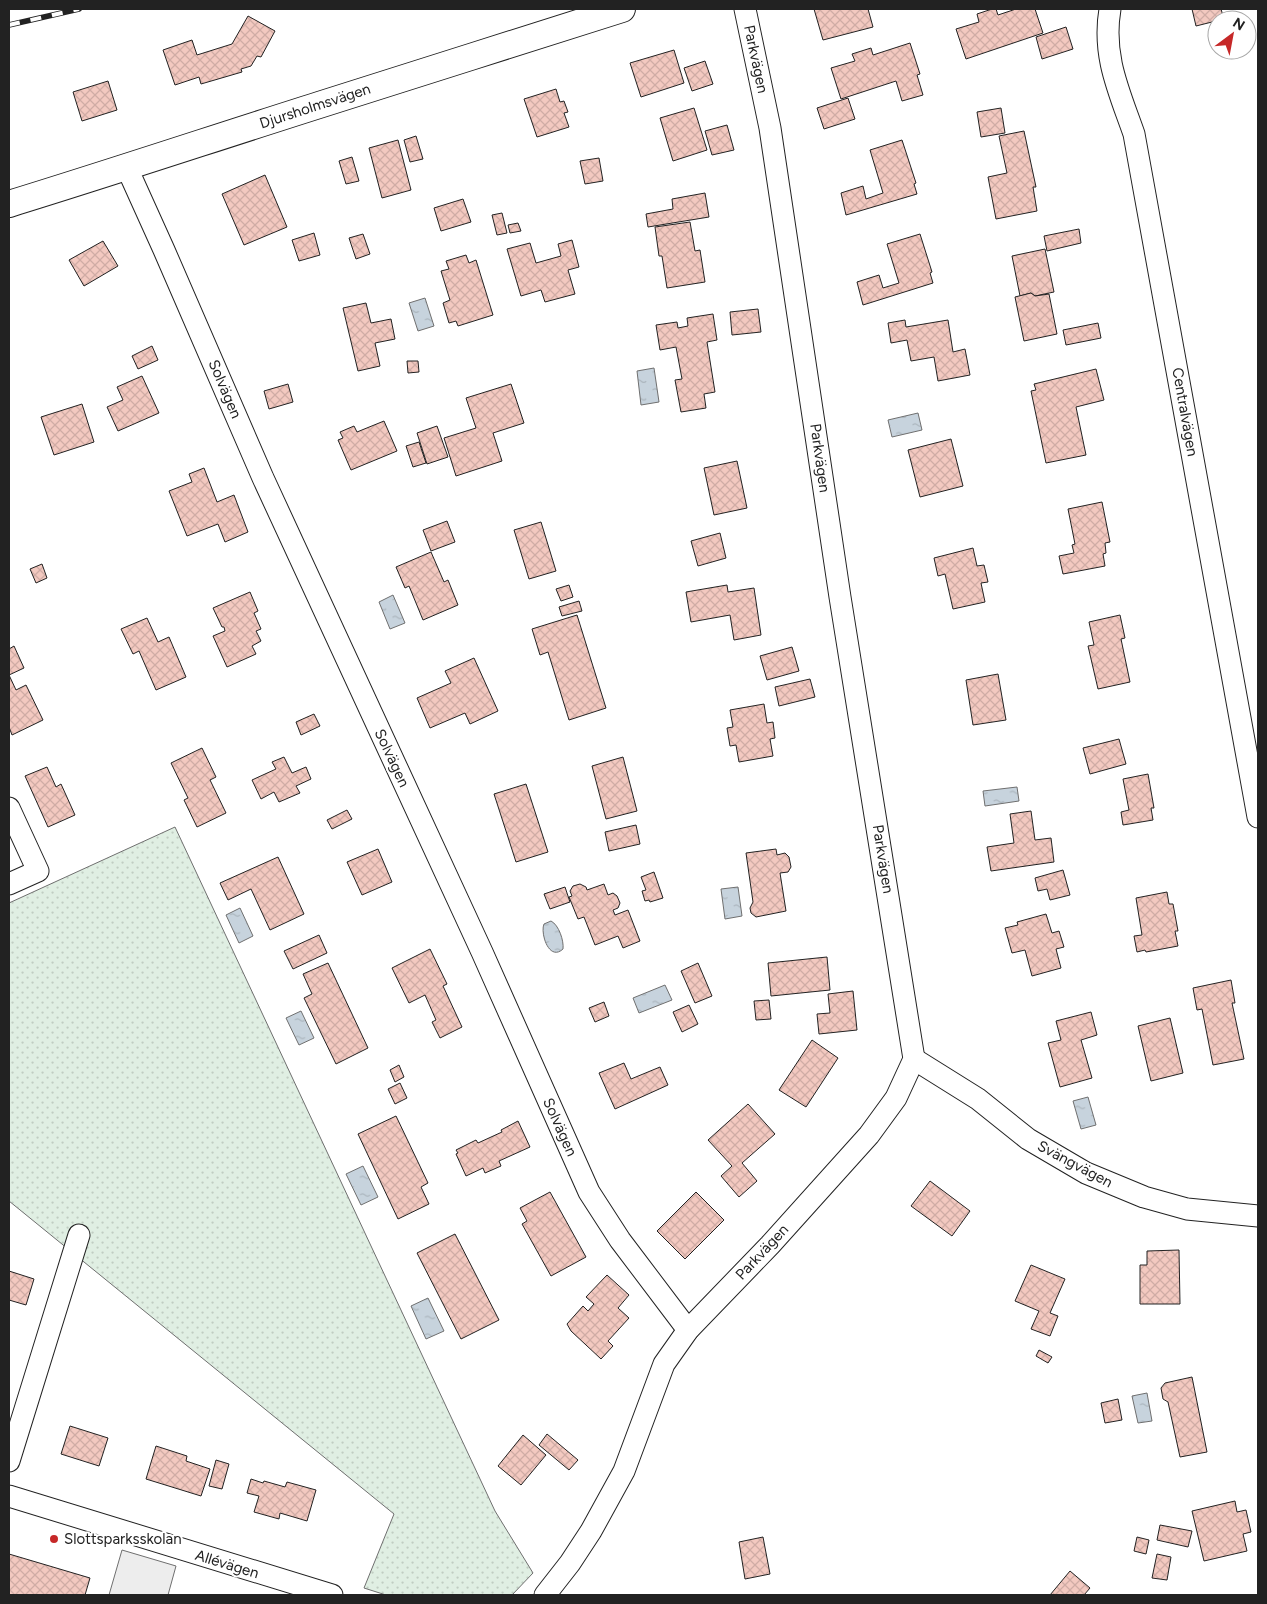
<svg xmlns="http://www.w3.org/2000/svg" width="1267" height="1604" font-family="Figtree,sans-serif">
<defs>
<pattern id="grass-dots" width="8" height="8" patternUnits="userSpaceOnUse" patternTransform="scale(1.25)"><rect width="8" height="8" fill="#e0efe3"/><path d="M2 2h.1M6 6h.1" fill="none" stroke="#c0cdc2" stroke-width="1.8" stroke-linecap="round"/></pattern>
<pattern id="water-ripples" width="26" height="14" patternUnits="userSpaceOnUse" patternTransform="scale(1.25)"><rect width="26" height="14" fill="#c7d3dd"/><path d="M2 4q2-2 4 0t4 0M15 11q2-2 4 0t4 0" fill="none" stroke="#abb5bd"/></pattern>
<pattern id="building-cross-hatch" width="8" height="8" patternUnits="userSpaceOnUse" patternTransform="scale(1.25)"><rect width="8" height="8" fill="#f3c9c0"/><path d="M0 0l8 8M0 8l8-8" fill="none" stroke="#d0aca5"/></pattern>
</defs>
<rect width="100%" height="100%" fill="#fff"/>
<path fill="url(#grass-dots)" stroke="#6f6f6f" d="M175,827l320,684 38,62 -21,22h-126l-22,-7 30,-74 -385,-313v-298z"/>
<path fill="#ededed" stroke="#6f6f6f" d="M122,1550l54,16 -8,29h-59z"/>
<g fill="url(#water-ripples)" stroke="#6f6f6f">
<path d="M425,298l9,28 -16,5 -9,-28z"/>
<path d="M654,368l5,34 -18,3 -4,-34z"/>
<path d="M918,413l4,17 -30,7 -4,-17z"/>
<path d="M393,595l12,28 -15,6 -11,-27z"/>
<path d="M1017,787l2,14 -34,5 -2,-15z"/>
<path d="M738,887l4,29 -17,3 -4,-30z"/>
<path d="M240,908l13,28 -14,7 -13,-28z"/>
<path d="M551,921c8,4 13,20 12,28 -14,13 -23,-16 -19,-25z"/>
<path d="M665,985l7,15 -33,13 -6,-15z"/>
<path d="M301,1011l13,27 -15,7 -13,-27z"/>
<path d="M1088,1097l8,28 -15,4 -8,-28z"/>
<path d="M363,1166l15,31 -17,8 -15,-31z"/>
<path d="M428,1298l16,33 -18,8 -15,-33z"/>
<path d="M1147,1393l5,28 -14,2 -6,-27z"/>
</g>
<g fill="url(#building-cross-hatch)" stroke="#222">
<path d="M814,9h54l5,18 -50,13z"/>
<path d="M992,9h4l2,6 18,-6h19l8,24 -77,26 -10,-30 23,-7 -2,-8z"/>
<path d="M1192,9h29l3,10 -28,7z"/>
<path d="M248,16l27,15 -14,26 -4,-1 -6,10 -10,3 1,3 -41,12 -2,-7 -24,8 -12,-35 29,-10 5,15 35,-11z"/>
<path d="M1066,27l7,22 -31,10 -6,-22z"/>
<path d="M910,43l10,31 -3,1 6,20 -21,6 -6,-20 -55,18 -10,-31 24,-7 -3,-7 19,-6 2,7z"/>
<path d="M674,50l10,33 -43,14 -11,-34z"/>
<path d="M705,61l8,23 -21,7 -8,-23z"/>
<path d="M108,81l9,29 -35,11 -9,-29z"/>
<path d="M556,89l4,13 4,-1 4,11 -4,1 5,14 -32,10 -13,-38z"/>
<path d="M848,98l7,21 -31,10 -7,-21z"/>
<path d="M694,108l13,42 -34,11 -13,-43z"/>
<path d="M1001,108l4,25 -24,4 -4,-25z"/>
<path d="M727,125l7,25 -22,5 -7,-24z"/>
<path d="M1024,131l12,56h-3l4,24 -41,8 -8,-42 19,-4 -8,-37z"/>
<path d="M416,136l7,23 -13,3 -6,-22z"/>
<path d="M398,140l13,50 -29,8 -13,-50z"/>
<path d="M902,140l14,43 -2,1 3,10 -71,21 -5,-22 22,-7 3,13 17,-6 -13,-43z"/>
<path d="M352,157l7,24 -13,3 -7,-23z"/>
<path d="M599,158l4,23 -18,3 -5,-23z"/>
<path d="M265,175l22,52 -43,18 -22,-51z"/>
<path d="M705,193l4,24 -61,10 -2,-13 27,-5 -1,-10z"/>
<path d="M463,199l8,23 -30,9 -7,-23z"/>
<path d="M502,213l5,20 -10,2 -5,-20z"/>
<path d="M690,222l5,29 5,-1 5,32 -38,6 -5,-32h-3l-4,-29z"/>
<path d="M518,223l3,8 -11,2 -2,-8z"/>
<path d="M1079,229l2,14 -34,8 -3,-15z"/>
<path d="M314,233l6,22 -21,6 -7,-21z"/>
<path d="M363,234l7,20 -14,5 -7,-21z"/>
<path d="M920,234l12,38 -2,1 3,10 -70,22 -6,-23 22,-7 4,13 16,-5 -12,-39z"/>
<path d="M572,240l7,27 -11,3 7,24 -30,8 -4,-12 -20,6 -14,-47 23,-6 6,20 25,-7 -3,-12z"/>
<path d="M103,241l15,25 -34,20 -15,-26z"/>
<path d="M1045,249l9,43 -19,4 -4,-3 -11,3 -8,-40z"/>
<path d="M466,255l3,8 7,-3 17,55 -35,11 -2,-5 -7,2 -6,-20 7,-3 -9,-29 8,-2 -3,-8z"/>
<path d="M1031,293l4,3 14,-2 8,40 -33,7 -9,-44z"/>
<path d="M366,303l5,20 20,-4 4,20 -20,4 5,23 -22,5 -15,-63z"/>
<path d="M758,309l3,23 -29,3 -2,-23z"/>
<path d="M713,314l4,26 -10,2 8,50 -11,2 2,14 -25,4 -6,-32 7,-1 -6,-32 -16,3 -4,-25 21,-3 1,6 10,-2 -1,-8z"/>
<path d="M905,320l1,7 42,-7 5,32 12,-3 5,26 -32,6 -4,-24 -23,4 -4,-21 -16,3 -3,-20z"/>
<path d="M1098,323l3,15 -35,7 -3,-15z"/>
<path d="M152,346l6,14 -20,9 -6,-13z"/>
<path d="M407,361h11l1,11 -11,1z"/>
<path d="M1096,369l8,31 -28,7 10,48 -40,8 -15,-72 5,-1 -2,-6z"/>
<path d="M142,376l17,37 -41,18 -11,-24 16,-7 -6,-13z"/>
<path d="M288,384l5,18 -24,7 -5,-18z"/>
<path d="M511,384l13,39 -31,10 9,28 -46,15 -12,-38 32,-10 -10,-30z"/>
<path d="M82,404l12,38 -40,13 -13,-38z"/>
<path d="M384,421l13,30 -46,19 -13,-30 5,-2 -3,-6 14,-6 3,6z"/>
<path d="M437,426l11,31 -21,7 -10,-31z"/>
<path d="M951,439l12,47 -43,11 -12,-47z"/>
<path d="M419,442l7,21 -13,4 -7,-21z"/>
<path d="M737,461l10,47 -33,7 -10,-47z"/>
<path d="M204,468l13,34 17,-7 14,37 -23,10 -7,-18 -31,12 -18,-45 23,-9 -3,-8z"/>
<path d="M1102,502l8,40 -5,1 1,10 -3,1 2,12 -42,8 -4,-18 15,-3 -2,-8 3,-1 -7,-35z"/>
<path d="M447,521l8,21 -24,9 -8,-21z"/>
<path d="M541,522l15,49 -27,8 -15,-49z"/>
<path d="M720,533l6,25 -28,8 -7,-25z"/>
<path d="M973,548l4,18 7,-1 4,17 -7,1 4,19 -32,7 -8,-35 -7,2 -4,-18z"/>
<path d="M431,552l13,30 4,-2 10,25 -35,15 -14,-34 -4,2 -9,-21z"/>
<path d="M42,564l5,14 -11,5 -6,-14z"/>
<path d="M569,585l4,12 -12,4 -5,-12z"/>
<path d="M727,585l1,7 26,-4 7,47 -27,5 -4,-25 -39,7 -5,-30z"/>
<path d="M250,592l8,19 -4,2 7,16 -5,2 5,10 -9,5 4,8 -29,13 -14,-31 12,-5 -1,-4h-2l-9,-19z"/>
<path d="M579,601l3,10 -20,5 -3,-9z"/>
<path d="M577,615l29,93 -37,12 -21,-68 -8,3 -8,-26z"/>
<path d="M1120,615l5,23 -4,1 9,43 -32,7 -10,-43 6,-1 -5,-23z"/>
<path d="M147,618l11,24 11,-5 17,40 -30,13 -17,-39 -6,3 -12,-25z"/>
<path d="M14,646l10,22 -15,7 7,15 10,-5 17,35 -31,15 -3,-8v-78z"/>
<path d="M792,647l7,24 -32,9 -7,-24z"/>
<path d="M474,658l24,53 -28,13 -5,-11 -35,15 -13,-30 34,-15 -6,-12z"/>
<path d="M998,674l8,46 -33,5 -7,-45z"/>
<path d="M810,679l5,18 -36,9 -4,-19z"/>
<path d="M764,704l3,19 6,-1 2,16 -5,1 3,17 -34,6 -3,-17 -6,1 -3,-18 6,-1 -3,-17z"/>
<path d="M314,714l6,12 -19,9 -5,-13z"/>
<path d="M1119,739l7,25 -36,10 -7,-26z"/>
<path d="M202,748l14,29 -6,3 16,33 -29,14 -13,-27 4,-2 -17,-35z"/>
<path d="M284,757l8,16 14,-6 5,12 -15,7 4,7 -21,9 -5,-10 -13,7 -9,-19 24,-11 -4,-7z"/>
<path d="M623,757l14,54 -31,8 -14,-53z"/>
<path d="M47,767l9,20 5,-3 14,31 -27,12 -23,-51z"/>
<path d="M1148,774l6,34h-3l2,12 -30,5 -2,-13 8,-2 -6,-31z"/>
<path d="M526,784l22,68 -32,10 -22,-68z"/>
<path d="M347,810l5,9 -20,10 -5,-9z"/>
<path d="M1031,811l4,29 16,-2 3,24 -63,9 -4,-24 27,-4 -4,-29z"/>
<path d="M636,825l4,19 -31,7 -4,-19z"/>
<path d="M378,849l14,33 -30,13 -15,-33z"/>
<path d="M776,849l1,6 8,-2 4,4 2,10 -3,5 -8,1 6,38 -30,6 -5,-4 -1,-5 3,-6 -7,-49z"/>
<path d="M278,857l26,57 -34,16 -19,-41 -23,11 -8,-17z"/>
<path d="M1063,870l7,25 -20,5 -3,-11 -9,2 -3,-13z"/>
<path d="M654,872l9,26 -13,4 -1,-2 -4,1 -3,-10 4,-1 -5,-13z"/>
<path d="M580,884l6,3 1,3 17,-6 4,11 5,-2 4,3 3,7 -2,5 -5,2 2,5 13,-5 12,31 -17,7 -5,-12 -23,9 -11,-28 -6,2 -9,-22 3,-1 -2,-5 3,-5z"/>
<path d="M565,887l5,15 -20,7 -6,-15z"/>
<path d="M1167,892l2,12h4l5,27h-3l3,15 -32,6 -1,-2 -8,2 -3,-16 8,-1 -6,-37z"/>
<path d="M1046,914l6,19 7,-2 5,16 -8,2 5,19 -29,8 -7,-26 -13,3 -7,-25 13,-3 -1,-3z"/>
<path d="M319,935l8,18 -34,16 -9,-18z"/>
<path d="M430,949l17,35 -4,2 19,41 -22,11 -8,-16 4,-2 -11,-25 -16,8 -17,-35z"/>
<path d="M827,957l3,33 -59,6 -3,-33z"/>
<path d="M328,963l40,85 -32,16 -32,-66 8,-4 -9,-20z"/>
<path d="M698,963l14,33 -17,7 -14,-32z"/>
<path d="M1231,980l4,23h-3l12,56 -31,6 -11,-56 -5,1 -4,-22z"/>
<path d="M853,991l4,39 -38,4 -2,-20 13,-1 -2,-19z"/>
<path d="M769,1000l2,19 -15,1 -2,-19z"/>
<path d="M604,1002l5,14 -14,6 -6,-14z"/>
<path d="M689,1005l9,19 -16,8 -9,-20z"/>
<path d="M1091,1012l6,23 -16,5 11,38 -32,9 -12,-44 13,-3 -5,-19z"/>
<path d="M1170,1018l13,55 -32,8 -13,-55z"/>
<path d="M812,1040l26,18 -32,49 -27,-17z"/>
<path d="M624,1063l7,16 29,-12 8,18 -53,24 -16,-36z"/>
<path d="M399,1065l5,12 -9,5 -5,-12z"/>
<path d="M400,1083l7,15 -12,6 -7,-15z"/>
<path d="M748,1104l27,30 -33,29 15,18 -18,16 -18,-21 11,-10 -24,-26z"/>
<path d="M396,1116l32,67 -7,4 8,17 -31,15 -40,-85z"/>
<path d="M518,1121l12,26 -31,14 2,5 -16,7 -2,-5 -17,8 -10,-22 2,-1 -2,-3 20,-10 2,3 24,-11 -1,-2z"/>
<path d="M930,1181l40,30 -18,25 -41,-30z"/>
<path d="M550,1192l36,65 -35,19 -29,-52 5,-3 -7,-13z"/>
<path d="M696,1192l28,28 -39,39 -28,-28z"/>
<path d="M455,1234l44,86 -38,19 -44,-86z"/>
<path d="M1179,1250l1,54h-40v-39h7v-14z"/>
<path d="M1031,1265l34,14 -15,34 8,3 -8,20 -19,-7 8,-18 -24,-10z"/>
<path d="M9,1271l25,8 -8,26 -17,-5z"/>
<path d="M607,1275l22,20 -11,13 11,10 -21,23 5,5 -12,13 -30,-28 -4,-7 16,-18 5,5 6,-7 -8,-7z"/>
<path d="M1039,1350l13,7 -4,6 -12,-7z"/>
<path d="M1192,1377l15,75 -27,5 -12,-55 -5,-3 -2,-11 4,-5z"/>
<path d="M1118,1399l4,21 -17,3 -4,-20z"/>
<path d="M70,1426l38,12 -9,28 -38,-12z"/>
<path d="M547,1434l31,26 -9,10 -30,-25z"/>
<path d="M523,1435l23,20 -25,30 -23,-19z"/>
<path d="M156,1446l31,10 -1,5 24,8 -9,27 -55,-17z"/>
<path d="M216,1460l13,4 -7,25 -13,-3z"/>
<path d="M251,1479l12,4 1,-2 21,6 2,-5 29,8 -9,31 -27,-8 -1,6 -25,-7 5,-16 -12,-3z"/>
<path d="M1235,1501l2,11 9,-2 5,22 -8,2 4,17 -43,10 -12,-50z"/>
<path d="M1160,1525l32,6 -4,16 -31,-7z"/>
<path d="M763,1537l7,37 -25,5 -6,-37z"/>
<path d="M1137,1537l12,3 -3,14 -12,-3z"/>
<path d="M9,1554l81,24 -5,17h-76z"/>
<path d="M1157,1554l14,3 -4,23 -15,-2z"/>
<path d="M1070,1571l20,17 -6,7h-34z"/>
</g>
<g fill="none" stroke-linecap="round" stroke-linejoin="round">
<defs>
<g id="minor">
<path d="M1110,9c-8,47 9,82 24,125l124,683"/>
<path d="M127,168l37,82 99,228 219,474 107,240 31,48 68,90"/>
<path d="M9,808l29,63 -29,13"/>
<path d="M914,1059l64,40 50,40 58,34 58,24 43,12 71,7"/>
<path d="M9,1461l70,-226"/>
<path d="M9,1496l323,99"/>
<path d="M545,1595l25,-32 21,-32 33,-60 40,-107 24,-34 82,-85 99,-110 27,-37 18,-39 -74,-462 -70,-469 -25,-119"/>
</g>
<path id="tertiary" d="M9,204c104,-32 206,-66 310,-99 101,-33 202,-63 303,-96"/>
</defs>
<use href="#minor" stroke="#222" stroke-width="23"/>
<use href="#tertiary" stroke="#222" stroke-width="28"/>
<use href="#minor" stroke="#fff" stroke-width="21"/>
<use href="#tertiary" stroke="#fff" stroke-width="26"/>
<defs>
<path id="rail" d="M9,25l70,-16"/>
</defs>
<use href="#rail" stroke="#222" stroke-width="5.5"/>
<use href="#rail" stroke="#fff" stroke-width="4" stroke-dasharray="11" stroke-linecap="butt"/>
</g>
<circle fill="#c62828" stroke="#fff" stroke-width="2" cx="54" cy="1539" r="5"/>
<g text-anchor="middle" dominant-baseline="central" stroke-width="4" stroke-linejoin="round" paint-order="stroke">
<g font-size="15" fill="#222" stroke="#fff">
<text transform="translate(756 59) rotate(78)">Parkvägen</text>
<text transform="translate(315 106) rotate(-18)">Djursholmsvägen</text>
<text transform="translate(225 389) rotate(67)">Solvägen</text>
<text transform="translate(1185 412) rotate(80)">Centralvägen</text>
<text transform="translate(820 458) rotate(82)">Parkvägen</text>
<text transform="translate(392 758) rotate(65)">Solvägen</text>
<text transform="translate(883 859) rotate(81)">Parkvägen</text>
<text transform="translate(560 1127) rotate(66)">Solvägen</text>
<text transform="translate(1075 1164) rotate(28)">Svängvägen</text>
<text transform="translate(762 1252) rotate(-47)">Parkvägen</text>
<text transform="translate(227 1564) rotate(17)">Allévägen</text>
</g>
<g font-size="15" fill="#222" stroke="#fff" text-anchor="start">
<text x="64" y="1539">Slottsparksskolan</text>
</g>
</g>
<rect width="1267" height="1604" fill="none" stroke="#222222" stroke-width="20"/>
<g transform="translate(1232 35) rotate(32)"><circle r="24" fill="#ffffff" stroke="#a7a7a7"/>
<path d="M0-4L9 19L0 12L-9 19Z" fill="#c62828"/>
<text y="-8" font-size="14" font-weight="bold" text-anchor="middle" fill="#222222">N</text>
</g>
</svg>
